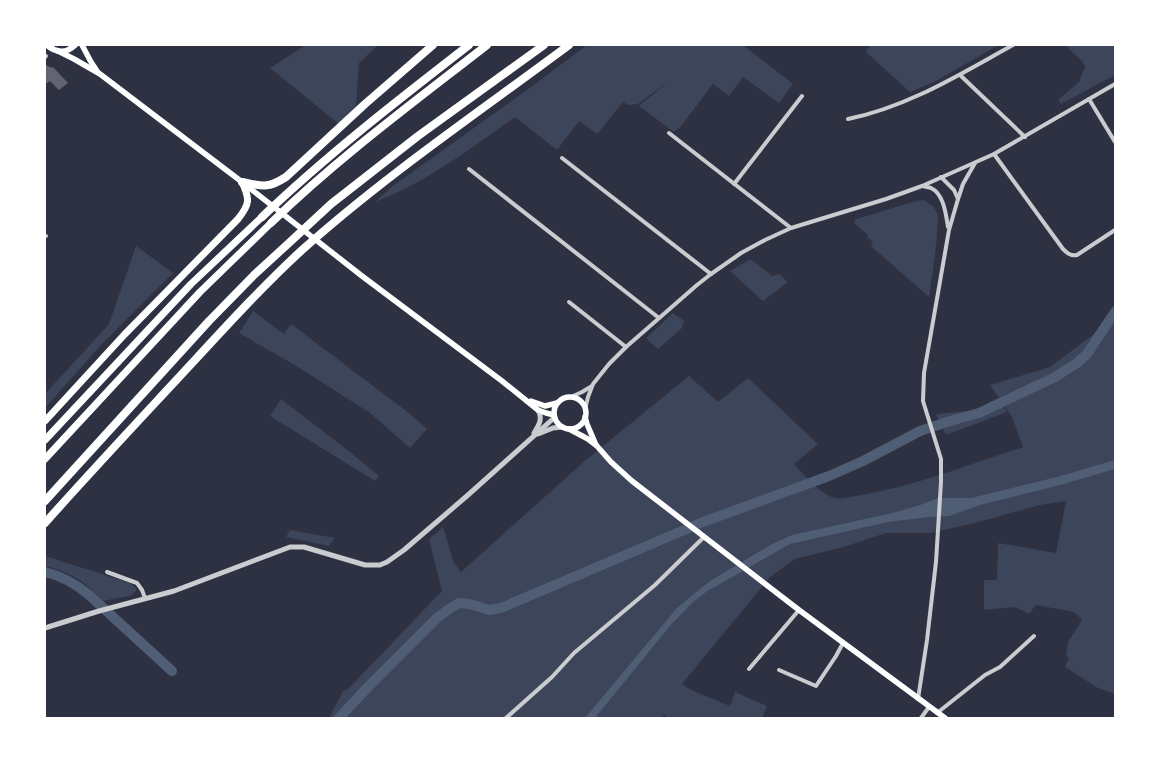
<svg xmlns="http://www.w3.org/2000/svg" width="1160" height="763" font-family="'Public Sans',sans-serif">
<rect width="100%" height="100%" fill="#2d3142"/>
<g fill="#3c4559">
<path d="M306,45h72l-19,18 -3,43 -17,18 -69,-56z"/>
<path d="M587,45h156l50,39 -14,19 -36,-26 -14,19 -16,-12 -32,42 -7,6 -35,-26 31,-26 -32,24 -10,1 -5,-3 -26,32 -18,-13 -22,29 -42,-33c-43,31 -91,67 -140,85l18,-16 142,-102z"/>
<path d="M870,45h126l1,1 -63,36 -24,10 -44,-40z"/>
<path d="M1065,45h50v30l-54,29 -3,-4 21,-18 6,-15 -2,-5z"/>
<path d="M923,200c6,3 11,6 14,13 2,6 0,14 0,20 -1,22 -5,43 -8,64l-58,-51 2,-4 -6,-5 1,-2 -14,-12 2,-4 53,-16z"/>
<path d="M136,246l37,27 -72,72 -56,63v-14l64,-70z"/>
<path d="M749,260h3l20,16 7,-2 9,8 -25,19 -33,-30z"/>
<path d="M1115,304v390l-17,-6 -33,-21 4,-9 -3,-2 2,-14 14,-22 -8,-8 -38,-7 -7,9 -14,-7 -31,3v-30h13l1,-37 58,10 10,-52 -26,4 -65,18 -45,10h-44l-42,14 -49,12 -25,18 -88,107 9,6 39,16 5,-14 32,14 -5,12h-93l-5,-3 -2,3h-333l14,-27 5,-2 94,-98 -13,-52 14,-12 11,36 7,9 126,-113 102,-83 29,26 30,-24 70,66 -24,20c8,9 30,33 41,34 8,2 18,-2 26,-3 56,-9 109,-31 162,-48l-11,-30 -22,-32 60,-18 44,-33z"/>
<path d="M253,311l31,23 7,-10 118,89 18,16 -17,19 -40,-35 -72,-46 -59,-34z"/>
<path d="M673,313l11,8 -2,7 -24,21 -12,-11z"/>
<path d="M998,398l9,14 -61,23 -10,-21 41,-4z"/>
<path d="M281,399l69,53 29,24 -4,5 -105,-65z"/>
<path d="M290,530l45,8 -6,8 -43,-9z"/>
<path d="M45,556l85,27 6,5v3l-6,5 -28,5c-19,-21 -30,-28 -57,-35z"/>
</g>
<path fill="#4f5d75" d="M1115,460v9l-55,16 -80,20 -31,11 -20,1 -41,5 -98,22 -84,48 -14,11 -22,23 -75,92h-10l92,-110 25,-21 13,-9 57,-34 20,-9 100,-22 28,-8 18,-7h33l86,-21z"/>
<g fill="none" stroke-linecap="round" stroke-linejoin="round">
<g stroke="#4f5d75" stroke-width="10">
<path d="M45,572c17,4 31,12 44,23l83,76"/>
<path d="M339,718l28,-30 69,-69 13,-10 10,-6 11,1 19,6 12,-2 202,-86 126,-46 34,-15 57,-30 30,-10 29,-8 34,-16 42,-20 22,-14 10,-9 28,-42"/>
</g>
</g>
<path fill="#626471" d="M46,65l6,3 1,-1 15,16 -9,7 -9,-9 -3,2 -2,-1 1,-9 -1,-7z"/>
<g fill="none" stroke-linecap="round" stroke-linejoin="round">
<g stroke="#caccd0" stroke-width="4">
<path d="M45,57l1,-1"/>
<path d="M960,75l65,62"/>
<path d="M1089,99l26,43"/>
<path d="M848,119c60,-12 112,-45 165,-74"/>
<path d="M669,133l122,95"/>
<path d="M994,154l69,95c5,5 8,7 14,6l38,-25"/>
<path d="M562,158l149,116"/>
<path d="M469,169l190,149"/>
<path d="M734,184l68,-88"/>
<path d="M923,186c2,1 5,1 8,2 13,6 15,27 17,39"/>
<path d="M958,199l5,-15 12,-21"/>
<path d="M45,236h1"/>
<path d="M569,302l57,45"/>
<path d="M571,397l11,-5 10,-6"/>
<path d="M585,410l3,-13 5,-13 16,-20 17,-17 71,-62 14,-11 30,-21 24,-13 26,-12 95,-29 36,-13 72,-32 121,-70"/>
<path d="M107,572l30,11 5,7 3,8"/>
<path d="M749,669l50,-59"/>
<path d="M779,670l37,16 20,-30 7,-13"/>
<path d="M918,699l9,-59 9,-78 5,-80v-23l-18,-58 1,-28 25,-143 9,-31 -4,-9 -13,-13"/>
<path d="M937,713l48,-38 15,-8 34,-31"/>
<path d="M506,718l46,-41 22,-24 81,-68 49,-48"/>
<path d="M921,718l8,-11"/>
</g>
<g stroke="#caccd0" stroke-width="5">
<path d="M534,433c5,-8 9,-14 4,-23"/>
<path d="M538,434l15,-6 10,-1"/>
<path d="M45,628l54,-17 75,-20 116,-44h14l61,18h15l7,-3 17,-12 64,-55 87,-78"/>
</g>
<g stroke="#fff" stroke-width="5.5">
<path d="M82,45l9,17 6,9"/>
<path d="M58,51l16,8 26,15 142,108 120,94 140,105 36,29 8,3 8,2"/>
<circle cx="570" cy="413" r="16"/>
<path d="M531,401l14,5 12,-3"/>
<path d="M585,417l2,7 9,21"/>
<path d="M569,429l19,10 9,7 14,16 21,19 167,129 146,108"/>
</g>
<path stroke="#fff" stroke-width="6" d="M47,45c9,8 19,9 28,0"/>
<g stroke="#fff" stroke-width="7">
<path d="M45,421l79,-86 114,-116c12,-15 12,-20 4,-37"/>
<path d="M45,440l146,-156 71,-67"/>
<path d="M45,459l155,-167 71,-69"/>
</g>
<g stroke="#fff" stroke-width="8">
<path d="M242,182c21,4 25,7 44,-5l79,-73 68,-59"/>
<path d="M262,217c65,-62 136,-117 207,-172"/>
<path d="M271,223c67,-65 143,-121 216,-178"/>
<path d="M45,501l164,-180 45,-46 36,-33 41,-38 87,-68 126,-91"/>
<path d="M45,523c49,-55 99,-108 149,-162 35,-38 70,-76 108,-111 84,-75 177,-138 267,-205"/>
</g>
</g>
<rect width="1160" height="763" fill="none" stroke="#ffffff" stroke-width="92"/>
</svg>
